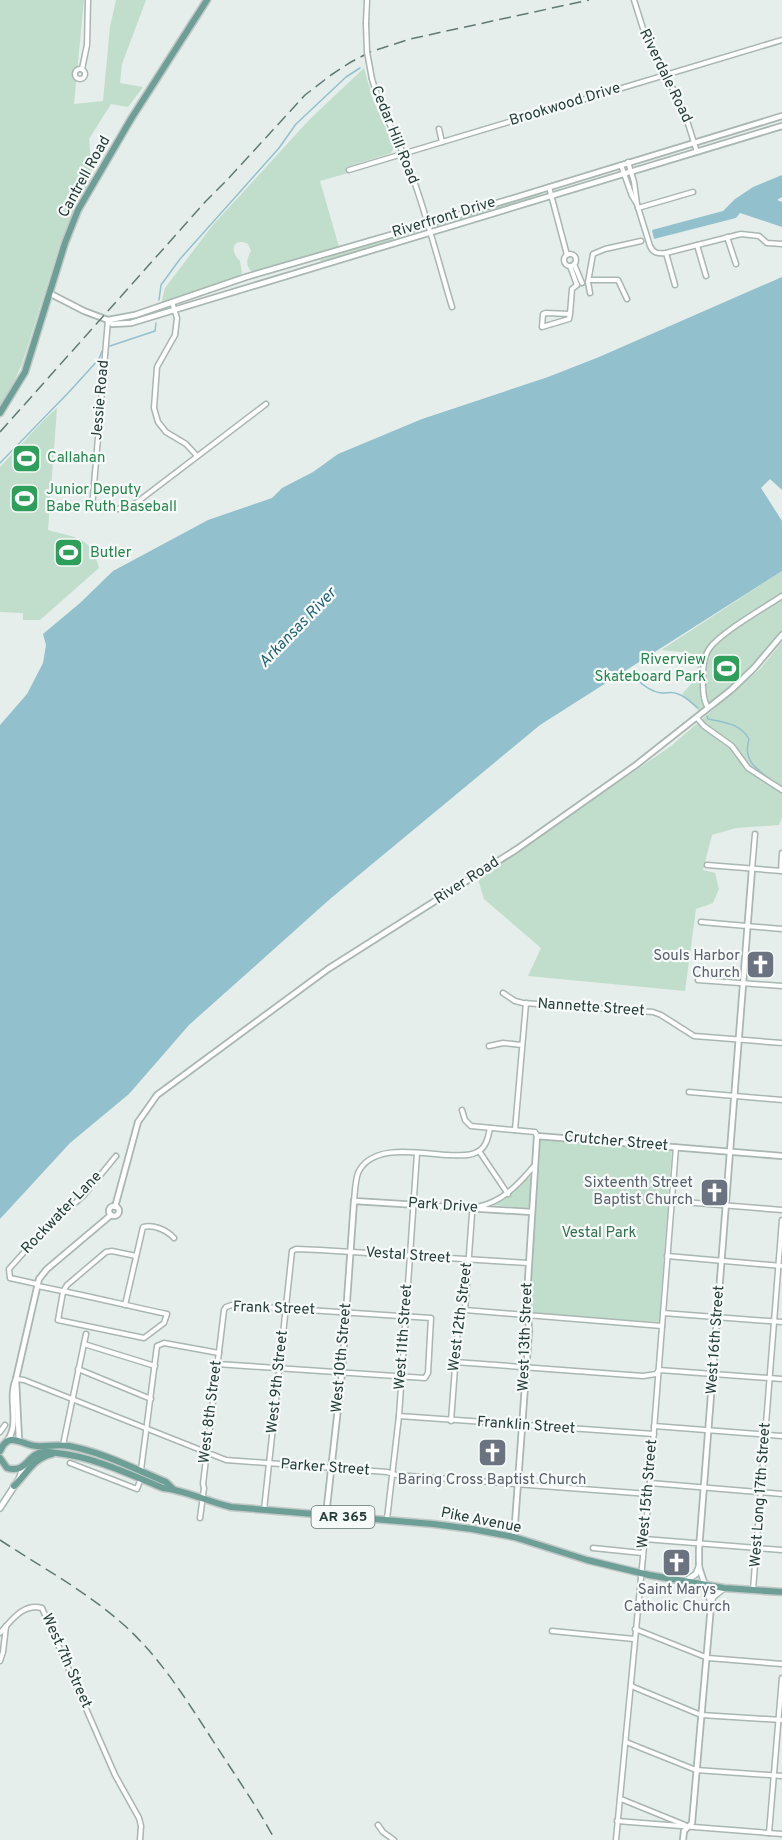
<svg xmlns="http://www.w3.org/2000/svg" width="782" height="1840" font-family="Overpass,sans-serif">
<rect width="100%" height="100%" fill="#e6eeeb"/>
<g fill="#c1ddcb">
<path d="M0,0h84l-10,104 29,-3 7,-74 6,-27h30l-24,64 -2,19 23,4 -15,20 -17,-3 -22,35 3,36 -32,69 -38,120 -9,20 -13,21z"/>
<path d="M364,68l9,32 21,47 -3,6 -44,14 1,6 -28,8 19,66 -85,25 -3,-1c-6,-7 -4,-12 0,-20l-3,-7c-15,-7 -19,7 -8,17l2,12 -5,5 -33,10 -43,16 4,-16 47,-62 98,-107z"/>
<path d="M541,192l2,1 -3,2 -42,15 -54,16 -10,2c8,-9 90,-31 107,-36z"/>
<path d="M418,228h4v2l-69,24 -32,8 -1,-2 46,-17z"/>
<path d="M57,408l-9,122c27,8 44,6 51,38l-59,52h-17v-7l-23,-1v-145l42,-45z"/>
<path d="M782,571v62l-32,37 -50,42 -18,-18c14,-16 23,-21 8,-41l-29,-3z"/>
<path d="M782,642v175l-3,8 -43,3 -24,7 -9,35 12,3 4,16 -6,14 -17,6 -11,82 -157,-15 13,-28 -57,-49 -6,-20 193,-133 89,-77z"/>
<path d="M542,1139l130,10 -13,173 -128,-8 -2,-20 10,-154z"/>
<path d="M528,1177l4,1 -2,28 -2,2 -35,-3 21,-13z"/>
</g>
<g fill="#93c0cd">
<path d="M782,175v22l-5,3 5,2v25l-42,-14 -4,5 -82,21 -2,-9 71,-19 12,-12 18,-12z"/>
<path d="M782,277v213l-12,-11 -9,9 21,33v50l-242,154 -210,174 -141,126 -60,69 -59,49 -70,76v-494l27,-31 16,-31 3,-18 -3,-11 37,-31 33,-32 95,-51 64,-22 10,-10 31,-16 25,-18 84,-35 126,-42 51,-20z"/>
</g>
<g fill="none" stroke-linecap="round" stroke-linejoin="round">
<g stroke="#93c0cd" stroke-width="1.5">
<path d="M159,300l2,-15 19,-26 99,-111 17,-24 50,-47 14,-9"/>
<path d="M110,346l45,-15 1,-8"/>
<path d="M0,463l69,-71 30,-33 3,-8"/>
<path d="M637,679c6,7 17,14 26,14 6,0 9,-2 15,1 7,2 14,9 20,14"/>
<path d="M707,716l1,3c16,3 33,5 41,20 -7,24 10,31 27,45"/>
</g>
<defs>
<g id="minor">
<path d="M634,0l12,38 37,70 14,44"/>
<path d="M366,23l1,-23"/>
<circle cx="80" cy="74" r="5"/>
<path d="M82,69l5,-24 1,-45"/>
<path d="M372,79c10,35 29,65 41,99 15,42 26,86 39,129"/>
<path d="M439,129l3,13"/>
<path d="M628,162l6,20 3,22"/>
<path d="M621,165l11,31 5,8 13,42c3,7 8,8 16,7l75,-19 18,2 8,7 15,1"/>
<path d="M349,170l433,-130"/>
<path d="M549,187l18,68"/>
<path d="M638,208l55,-16"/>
<path d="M727,237l9,27"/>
<path d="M697,245l9,31"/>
<path d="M666,253l9,32"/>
<circle cx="570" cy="260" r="6"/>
<path d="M574,264l8,19"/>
<path d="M570,266l7,19"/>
<path d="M589,280h29l9,19"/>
<path d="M590,293l-2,-11 5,-28 12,-5 36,-8"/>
<path d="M172,302l5,16 -2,17 -18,32 -3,41 4,14 8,10 20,12 11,12"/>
<path d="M570,314l-1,5 -27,8 1,-13 3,-1 24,1 2,-25 5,-4"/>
<path d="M108,320l-16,188 26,1 18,-6 130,-99"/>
<path d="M708,708c-5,-8 -5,-18 -5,-27 0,-11 0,-23 6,-32 11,-16 55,-41 73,-53"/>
<path d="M697,718l7,8 28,20 16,22 34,22"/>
<path d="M707,865l75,6"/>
<path d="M752,869l3,-35"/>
<path d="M781,871l1,-18"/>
<path d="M701,922l81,7"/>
<path d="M698,980l84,6"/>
<path d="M503,993l12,8 8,2 130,9 8,3 33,21 88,7"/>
<path d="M489,1046l14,-3 19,2"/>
<path d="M689,1092l93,8"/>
<path d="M462,1110l3,10 6,6 64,6 2,4"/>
<path d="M515,1130l11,-127"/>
<path d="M479,1151l29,43"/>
<path d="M354,1201c1,-9 1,-19 4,-28 14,-31 64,-19 91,-18 9,0 20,2 28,-3 9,-4 11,-14 13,-24"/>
<path d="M671,1201l111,9"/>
<path d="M477,1207c25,-5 41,-22 57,-41"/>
<path d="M667,1256l115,10"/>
<path d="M37,1284l-27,-6 -1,-9 33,-37 42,-37 32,-39"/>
<path d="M37,1286c44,8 87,19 130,28l-3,9 -20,15 -86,-18 5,-28 4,-7 39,-33 6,-1 24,5"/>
<path d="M125,1305l18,-78c10,-3 24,3 31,11"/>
<path d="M465,1310l197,16"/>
<path d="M663,1313l119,9"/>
<path d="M84,1344l71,22"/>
<path d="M455,1362l188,14 13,-2 3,-4 123,9"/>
<path d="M78,1369l73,30"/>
<path d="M16,1379l8,1 202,80 161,12 9,3 253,19"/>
<path d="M399,1416l255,18"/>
<path d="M451,1421l8,-107 2,-3 4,-1 7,-96"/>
<path d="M654,1426l128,10"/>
<path d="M0,1432l5,-7"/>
<path d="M63,1445l23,-111"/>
<path d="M70,1463l67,26 4,-11"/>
<path d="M141,1470l16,-124 7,-3 55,10"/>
<path d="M650,1483l132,11"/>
<path d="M264,1510l28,-259 4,-2 24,1 208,13"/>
<path d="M200,1518l4,-30 -1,-4 21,-174 2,-3 6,-2 199,13 -3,55 -3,5 -208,-14"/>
<path d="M387,1519l12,-103 18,-263"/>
<path d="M644,1539l138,11"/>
<path d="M593,1548l49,5"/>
<path d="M753,1590l29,-370"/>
<path d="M635,1629l73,29 74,6"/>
<path d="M552,1631l82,8"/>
<path d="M0,1633c12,-13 23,-30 42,-25l73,167 24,43 2,8 -1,14"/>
<path d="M0,1661l3,-9 3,-26"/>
<path d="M631,1686l70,29 81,5"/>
<path d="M626,1742l70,28 86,6"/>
<path d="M621,1799l64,26"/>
<path d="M617,1821l165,13"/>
<path d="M378,1825l5,7 11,8"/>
<path d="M769,1833l13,-155"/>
<path d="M616,1840l33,-346 27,-347"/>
</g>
<g id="tertiary">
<path d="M49,293l35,18 24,9 4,4 19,-1 651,-197"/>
<path d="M108,320l27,-5 111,-38 196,-57 340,-104"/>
<circle cx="114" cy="1211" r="5"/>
<path d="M115,1207l23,-85 19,-27 171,-126 189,-120 119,-84 95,-75 23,-22 28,-33"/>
<path d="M16,1379l3,61"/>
<path d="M7,1441c14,-18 0,-42 9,-62l23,-100 8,-10 64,-54"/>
<path d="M326,1515l16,-143 12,-171 178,11"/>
<path d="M514,1537l15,-206 -2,-35 10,-160 245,20"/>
<path d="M683,1840l1,-9 8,-8 18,-206 1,-14 -12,-36v-18l53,-680"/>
</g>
<g id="secondary">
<path d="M0,1508l19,-29 5,-14"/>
<path d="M684,1582l12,-8 3,-7"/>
<path d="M711,1603l2,-6 11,-9"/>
</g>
<g id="primary">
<path d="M0,413l25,-41 40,-129 13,-33 53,-91 76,-119"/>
<path d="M0,1451c9,-21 22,-6 36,-5 11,1 21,-2 33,0 33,6 66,23 97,36l7,7"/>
<path d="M0,1458l7,10c20,6 20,-14 36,-16 4,-1 9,1 14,1 37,4 72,21 106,35 21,2 46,14 68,19l202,17 39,5 42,8 73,23 62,15 75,13 58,4"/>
<path d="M14,1486c13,-12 19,-28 38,-32"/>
</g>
</defs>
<use href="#minor" stroke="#a9b6b2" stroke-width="7"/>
<use href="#tertiary" stroke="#a9b6b2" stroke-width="8"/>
<use href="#secondary" stroke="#a5b8b3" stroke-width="8"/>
<use href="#primary" stroke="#c2c9c8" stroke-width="9"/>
<use href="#minor" stroke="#fff" stroke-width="4"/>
<use href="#tertiary" stroke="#fff" stroke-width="4.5"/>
<use href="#secondary" stroke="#fff" stroke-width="5"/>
<use href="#primary" stroke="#6e9f97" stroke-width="6"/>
<g stroke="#617975" stroke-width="1.5" stroke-dasharray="12 6" stroke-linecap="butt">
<path d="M0,432l206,-231 21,-21 78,-85 26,-20 20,-13 19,-10 40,-13 179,-39"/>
<path d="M0,1540c41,27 86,51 124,85 38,34 65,79 93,122 20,31 41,61 58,93"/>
</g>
<defs>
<path id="minor-bridge" d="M366,23l1,29 5,27"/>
</defs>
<use href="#minor-bridge" stroke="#a9b6b2" stroke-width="7" stroke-linecap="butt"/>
<use href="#minor-bridge" stroke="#fff" stroke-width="4"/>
</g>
<defs>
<symbol id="stadium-square" viewBox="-11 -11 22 22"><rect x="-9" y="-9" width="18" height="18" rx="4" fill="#2e9e5b" stroke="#f6faf9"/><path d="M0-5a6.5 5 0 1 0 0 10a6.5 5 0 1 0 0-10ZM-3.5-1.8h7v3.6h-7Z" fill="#fff"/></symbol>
<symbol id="church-square" viewBox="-11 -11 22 22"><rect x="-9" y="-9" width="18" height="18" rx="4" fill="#6b7280" stroke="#f6faf9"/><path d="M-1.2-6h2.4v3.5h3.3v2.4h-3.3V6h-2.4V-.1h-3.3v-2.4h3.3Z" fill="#fff"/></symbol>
</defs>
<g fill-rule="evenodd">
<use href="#stadium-square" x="10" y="442" width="33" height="33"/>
<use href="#stadium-square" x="8" y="482" width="33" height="33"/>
<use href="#stadium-square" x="52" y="536" width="33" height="33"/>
<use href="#stadium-square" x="710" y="652" width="33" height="33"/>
<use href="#church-square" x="744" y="948" width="33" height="33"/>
<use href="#church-square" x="698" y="1176" width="33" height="33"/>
<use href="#church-square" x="476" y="1436" width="33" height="33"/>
<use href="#church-square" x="660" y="1546" width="33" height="33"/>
</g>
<g text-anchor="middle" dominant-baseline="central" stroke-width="4.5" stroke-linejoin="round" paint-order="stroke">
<rect fill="#f6faf9" stroke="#647673" stroke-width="1.5" x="311.5" y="1506" width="63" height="22" rx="4.5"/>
<g font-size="14" font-weight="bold" fill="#263e3a">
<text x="343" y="1517">AR 365</text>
</g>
<g font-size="15" fill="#263e3a" stroke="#f6faf9">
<text transform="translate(665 76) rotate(64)">Riverdale Road</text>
<text transform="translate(565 105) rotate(-17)">Brookwood Drive</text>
<text transform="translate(394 135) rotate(68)">Cedar Hill Road</text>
<text transform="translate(85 177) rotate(-61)">Cantrell Road</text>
<text transform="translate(444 218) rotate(-17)">Riverfront Drive</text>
<text transform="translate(101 400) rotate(-85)">Jessie Road</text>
<text transform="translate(467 881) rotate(-33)">River Road</text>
<text transform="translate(591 1008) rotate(4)">Nannette Street</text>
<text transform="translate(616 1142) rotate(5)">Crutcher Street</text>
<text transform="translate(443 1206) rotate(4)">Park Drive</text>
<text transform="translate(62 1213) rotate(-46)">Rockwater Lane</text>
<text transform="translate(408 1256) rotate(4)">Vestal Street</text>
<text transform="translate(274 1309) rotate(2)">Frank Street</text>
<text transform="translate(461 1317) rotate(-83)">West 12th Street</text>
<text transform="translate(404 1337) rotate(-86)">West 11th Street</text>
<text transform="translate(526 1337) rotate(-88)">West 13th Street</text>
<text transform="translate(716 1340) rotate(-86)">West 16th Street</text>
<text transform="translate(342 1358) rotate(-85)">West 10th Street</text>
<text transform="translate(278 1382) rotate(-84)">West 9th Street</text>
<text transform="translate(211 1412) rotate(-83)">West 8th Street</text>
<text transform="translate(526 1426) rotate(4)">Franklin Street</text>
<text transform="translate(325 1468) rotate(4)">Parker Street</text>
<text transform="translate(648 1494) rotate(-85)">West 15th Street</text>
<text transform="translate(761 1495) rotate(-86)">West Long 17th Street</text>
<text transform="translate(481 1521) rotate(11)">Pike Avenue</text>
<text transform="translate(66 1661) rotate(66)">West 7th Street</text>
</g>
<g font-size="15" fill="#27864d" stroke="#f6faf9" text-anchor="start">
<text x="47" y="458">Callahan</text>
<text x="46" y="490">Junior Deputy<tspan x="46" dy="17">Babe Ruth Baseball</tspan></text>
<text x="90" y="553">Butler</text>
<text x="706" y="660" text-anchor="end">Riverview<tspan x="706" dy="17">Skateboard Park</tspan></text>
</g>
<g font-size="15" fill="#5b616d" stroke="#f6faf9" text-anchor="end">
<text x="740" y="956">Souls Harbor<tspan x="740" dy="17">Church</tspan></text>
<text x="693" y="1183">Sixteenth Street<tspan x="693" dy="17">Baptist Church</tspan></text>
<text x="492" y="1480" text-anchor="middle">Baring Cross Baptist Church</text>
<text x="677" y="1590" text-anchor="middle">Saint Marys<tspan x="677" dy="17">Catholic Church</tspan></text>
</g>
<g font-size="15" fill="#337251" stroke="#f6faf9">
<text x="599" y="1233">Vestal Park</text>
</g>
<g font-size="16" font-style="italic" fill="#246276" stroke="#f6faf9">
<text transform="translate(298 628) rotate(-46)">Arkansas River</text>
</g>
</g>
</svg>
